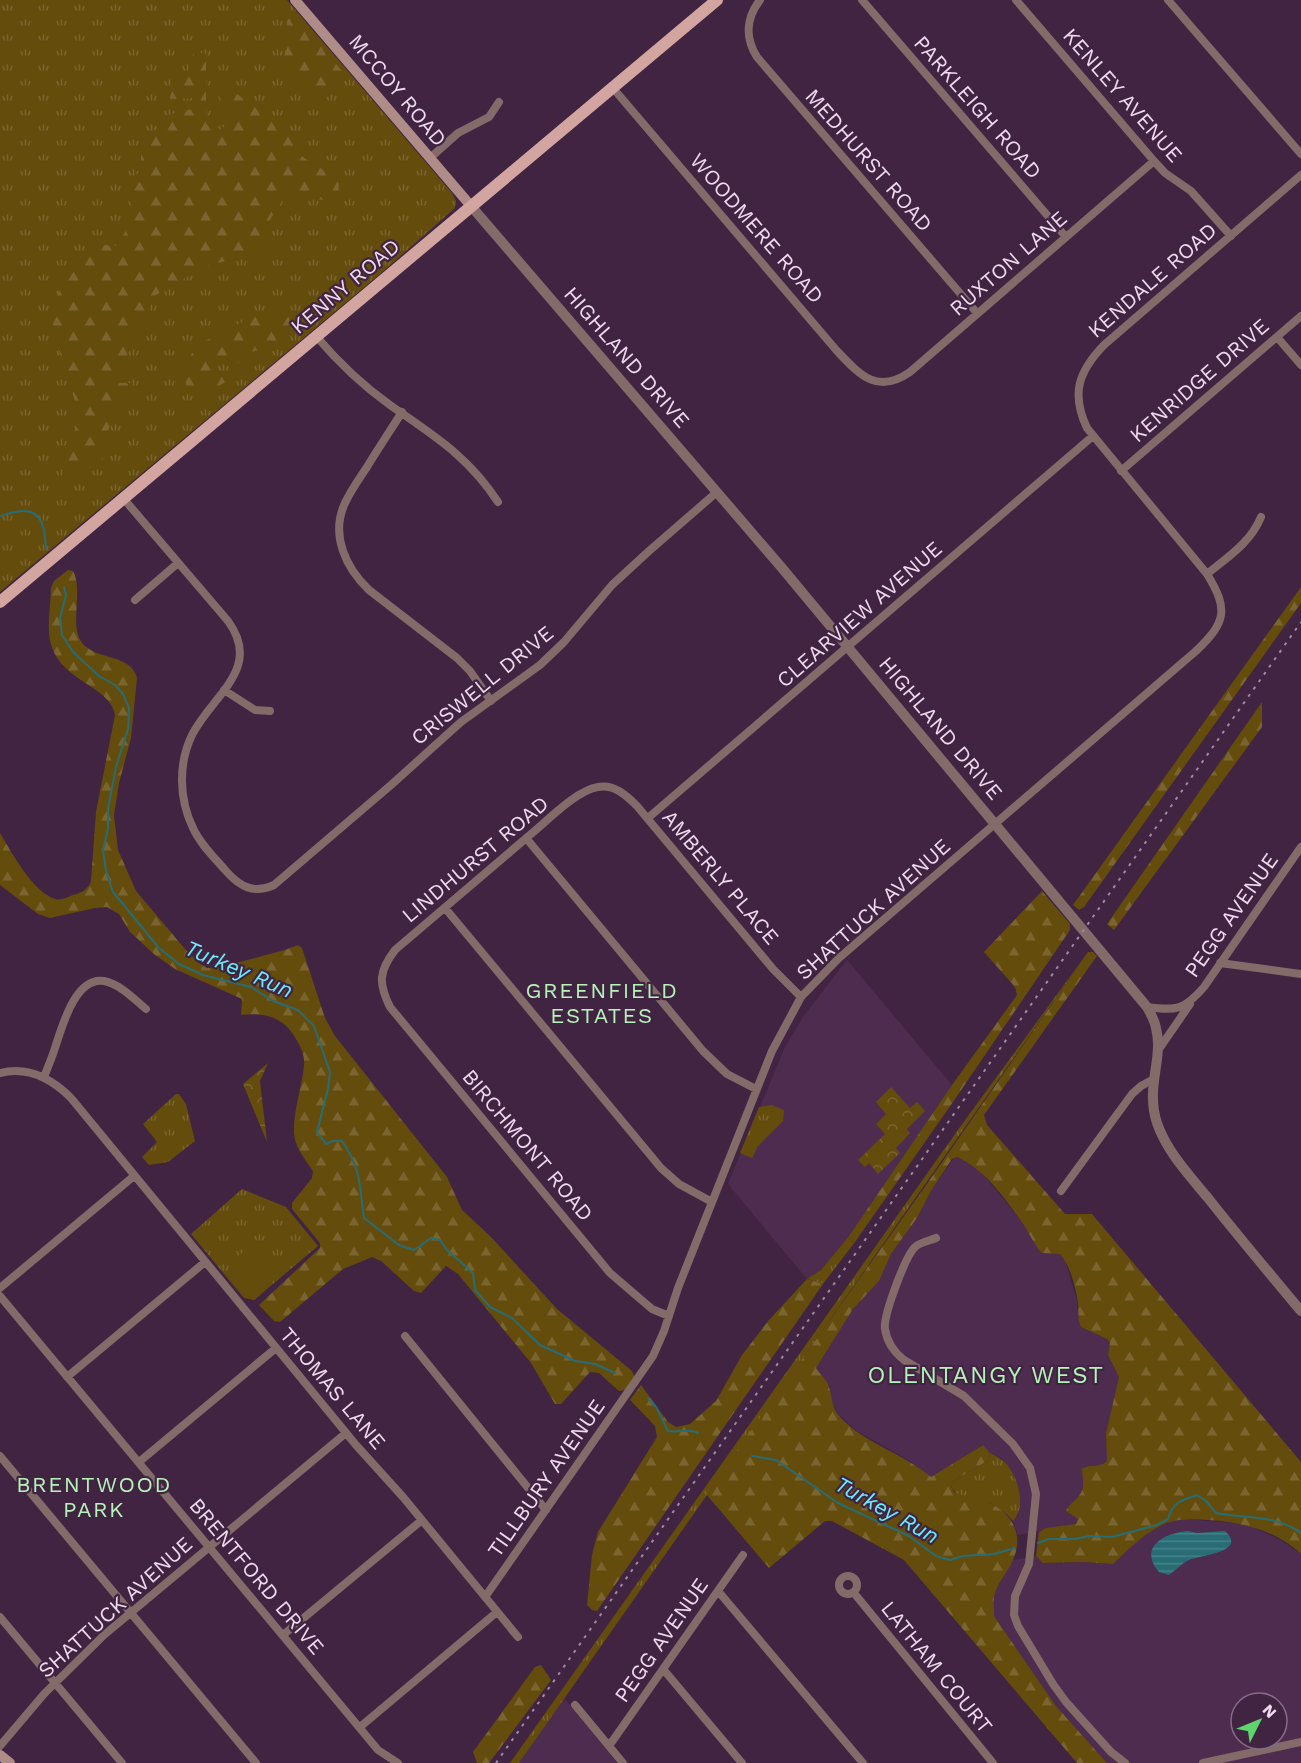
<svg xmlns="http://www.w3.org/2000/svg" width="1301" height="1763" font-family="'Work Sans',sans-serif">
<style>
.built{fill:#4e2c4f;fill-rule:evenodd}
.grass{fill:url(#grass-tufts)}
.forest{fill:url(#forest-firs)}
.park{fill:url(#park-crowns)}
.pitch{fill:#644c0d}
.water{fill:url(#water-rules)}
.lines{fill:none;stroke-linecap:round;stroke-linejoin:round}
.stream{stroke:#286d75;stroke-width:2}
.minor{stroke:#826b69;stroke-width:8}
.tertiary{stroke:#826b69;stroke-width:10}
.secondary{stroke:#b08c88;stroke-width:10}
.primary{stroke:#d3a5a0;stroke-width:12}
.rail{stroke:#a18aa1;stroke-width:2;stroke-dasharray:3 6;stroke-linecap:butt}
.labels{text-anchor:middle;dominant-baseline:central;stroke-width:4.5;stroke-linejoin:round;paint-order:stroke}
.street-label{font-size:21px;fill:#eedbee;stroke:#412442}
.water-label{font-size:22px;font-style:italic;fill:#69ebfa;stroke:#412442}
.neighbourhood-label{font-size:22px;letter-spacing:1.5px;fill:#b6f3b9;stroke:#412442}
.quarter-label{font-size:24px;letter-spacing:1.5px;fill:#b6f3b9;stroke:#412442}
</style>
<defs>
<pattern id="grass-tufts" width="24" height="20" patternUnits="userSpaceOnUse" patternTransform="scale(1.5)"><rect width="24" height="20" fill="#644c0d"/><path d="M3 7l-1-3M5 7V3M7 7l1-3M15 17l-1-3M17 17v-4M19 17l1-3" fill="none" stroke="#7a6531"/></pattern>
<pattern id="forest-firs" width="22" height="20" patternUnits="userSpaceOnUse" patternTransform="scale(1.5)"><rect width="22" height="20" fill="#644c0d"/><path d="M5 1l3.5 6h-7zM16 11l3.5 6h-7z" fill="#7a6531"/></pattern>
<pattern id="park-crowns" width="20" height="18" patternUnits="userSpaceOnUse" patternTransform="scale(1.5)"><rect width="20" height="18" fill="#644c0d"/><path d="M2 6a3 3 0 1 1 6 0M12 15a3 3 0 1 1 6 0" fill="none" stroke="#7a6531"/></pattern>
<pattern id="water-rules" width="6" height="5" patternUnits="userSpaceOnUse" patternTransform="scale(1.5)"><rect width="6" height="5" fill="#286d75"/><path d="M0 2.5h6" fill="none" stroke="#488189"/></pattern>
</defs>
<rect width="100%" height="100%" fill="#412442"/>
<path class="built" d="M847,960l105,125 -103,151 -28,34 -14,9 -79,-95 57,-137 18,-30z
M957,1157l11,5 13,10 41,50 20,31 18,1 5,6 12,41 2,22 2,4 26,12 3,3 -2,14 11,21 -13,56 1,28 -5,4 -17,1 -3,3 2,18 -3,8 -14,13 11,11 -2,5 -58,11 -5,-14 5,-5 1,-21 -4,-17 -5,-10 -9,-10 -11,-5 -8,-8 -50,33 -24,-18 -51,-29 -17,-15 -9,-15 -2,-15 -13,-18 37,-59 26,-28 12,-27 26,-36 15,-29 21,-30z
M1185,1519l61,5 35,16 20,14v209h-194l-51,-57 -62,-90 -1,-13 2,-11 18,-32 23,-4 7,7 41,-1 29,2 22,-22 16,-11 19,-9zM1241,1703h36v36h-36z
M564,1698l53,65h-98z"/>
<path class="grass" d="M0,0h287l165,193 4,8 -1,7 -76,67 -379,317z
M1088,952l-569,811h-9l450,-636z
M176,1094h3l7,10 9,37 -27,21 -19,3 -7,-8 15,-15 -14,-18z
M772,1105l12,5 -1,11 -25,25 -6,12 -12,-5 19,-46z
M242,1189l44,18 32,39 -64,54 -10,-2 -53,-64z
M849,1236l1,5 5,1 -32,42 -16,-5 14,-9z
M990,1453c8,4 14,7 19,14 10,14 17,41 4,54 -6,-7 -14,-14 -23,-18 -13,-4 -33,-3 -39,-17l4,-6 34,-20z"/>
<path class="forest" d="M293,13l49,58 -13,12 -1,14 -20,-8 -24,-24 3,-44z
M194,51l12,3v70l11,7 14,-8 -12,-27 10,-8 71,53 -5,11 44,28 -1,22 -52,-7 -22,34 1,22 -59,15 -50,29 -38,79 1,9h14v8l-17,12 -13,46v10l-36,24 -5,-6 10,-43 8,-11 -3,-16 -25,-77 9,-53 34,-33 21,2 22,-34 -16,-20 19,-23v-20l26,-34 25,-6 2,-11 -24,1 3,-24 15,-3z
M262,312l28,4 -4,24 -40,14 -3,7 -9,3 -9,-8 -12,6 12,20 -15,10 -24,-7 -4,-18 17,-23z
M68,570l5,1c11,20 -5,57 10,73 14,16 48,10 54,34l-6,60 -12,45 -5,32 4,35 18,41 49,58 14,14 8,5 14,-1 64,-17 13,-5 4,3 23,70 10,18 112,141 15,33 28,26 67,73 75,62 3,7 -10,12 -6,1 -20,-18 -9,-1 -29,32h-6l-24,-41 -73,-89 -12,-8 -25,27 -7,-2 -33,-30 -9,-4 -29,12 -63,53 -6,-1 -15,-16 61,-57v-5l-28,-34v-6l20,-25 1,-7c-7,-10 -18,-24 -19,-37 -1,-23 8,-46 10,-69 1,-9 -3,-18 -8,-26 -12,-22 -31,-27 -55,-24l1,-16 -67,-30 -20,-14 -25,-23 -11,-18 -12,-7 -12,1 -45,10 -12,-4 -38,-29v-52c12,20 32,58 55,66 6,2 12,-2 18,-4 8,-2 15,-5 18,-14l5,-69 19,-97c-4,-29 -54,-33 -64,-71 -5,-17 0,-39 0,-56l3,-7z
M1301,587v16l-217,304 -5,3 -6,-5z
M1262,702v25l-148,203 -7,-6z
M1042,891l28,33v6l-117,172 -98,140 -5,-1 -1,-5 103,-151 65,-90 -2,-8 -31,-35z
M1088,952h5l4,4 -113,159 3,10 78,89h27l209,248v92c-25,-24 -60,-32 -93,-34 -14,-1 -27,-2 -41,3 -22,9 -37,25 -54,41l-29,-2 -41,1 -7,-7 3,-24 7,-4 30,-4 2,-5 -12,-8c2,-5 5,-7 9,-11 11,-9 8,-18 7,-31 7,-6 16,0 25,-8l-1,-28 13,-56 -11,-22 2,-13 -3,-3 -26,-12c-4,-7 -2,-15 -3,-24 -2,-15 -8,-38 -18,-49l-18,-1c-9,-9 -13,-22 -21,-32 -17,-24 -37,-52 -64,-64l-5,2 -20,30 -15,29 -26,36 -12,27 -26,28 -37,59c4,6 12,13 13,19 4,13 2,20 12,31 25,26 63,36 90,59l52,-32 7,8 -1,7 -34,20 -4,6 3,6c12,6 28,6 40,13 21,13 29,32 19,55 -5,12 -14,21 -18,33 -2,8 -1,15 -1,23l62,90 51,57h-30l-173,-203 -72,-39h-7l-56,47 -63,-74 218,-306z
M807,1279l16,5 -226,327 -5,-1 -5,-5 5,-50 6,-23 59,-95 -2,-11 -25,-26 11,-15 27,37 8,5 14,-3 26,-23 26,-46 27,-35z
M541,1665l10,15 -62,83h-12l-4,-11 62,-85z"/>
<path class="park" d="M268,1063l-8,18 7,61 -24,-58z
M891,1087l19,21 7,-6 8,9 -18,18 3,4 -14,15 4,5 -22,21 -9,-11 -4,4 -7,-7 27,-26 -9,-10 10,-10 -10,-12z"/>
<path class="pitch" d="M252,1248c7,2 11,4 16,9 16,16 -1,32 -14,43 -27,-10 -32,-41 -2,-52z"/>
<path class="water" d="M1188,1531l9,2 28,-2c23,21 -24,24 -36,29 -8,4 -13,10 -20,15l-10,-3c-21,-25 5,-39 29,-41z"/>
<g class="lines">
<path class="stream" d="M0,516c7,-2 16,-5 24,-5 20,0 21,22 22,37
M64,587l2,8 -6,23 2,17 11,17 26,24 16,9 8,9 6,14 -1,21 -12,38 -8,42v19l-5,22 3,21 7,21 46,56 20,16 24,11 48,12 22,14 25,9 16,16 16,46 -2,17 -11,43 9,12 7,-3h9c20,29 17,44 22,77l35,27 15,5 17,-12 9,2 7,10 26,23 2,17 15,17 22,11 28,27 35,16 20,3 20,9
M648,1398l8,9 12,24c11,2 20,-3 30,2
M752,1456l24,4 62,43 71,33 27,20 14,4 13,-4 31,-2 21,-6
M1038,1543l11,-4h26l14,-3 23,1 45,-12 11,-6c5,-18 13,-18 29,-24l9,6 10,12c29,6 60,1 85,20"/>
<path class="minor" d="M760,0c-14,18 -15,38 -3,57l220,256
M862,0l204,237
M1016,0l138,161 11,12 26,18 40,45
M1168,0l133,154
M612,87l225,264c23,24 40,44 73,21l244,-211
M430,158l28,-25 31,-16 10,-15
M316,336c22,26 46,49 74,69 44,31 78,51 108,97
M1277,337l24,28
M402,412c-12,19 -24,37 -35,55 -8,12 -16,23 -22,36 -15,32 1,65 24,87l88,68 13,13 21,30
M1121,471l180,-155
M123,498l105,123c35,48 -16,74 -36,114 -14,29 -13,64 1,93 7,16 22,30 33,43 14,16 28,23 48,14l117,-100 70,-63 79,-57 24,-23 48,-57 37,-34 68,-59
M1207,574c21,-17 44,-32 54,-57
M135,600l43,-37
M224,690l31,20 15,1
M648,818l445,-382
M526,838l177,213 24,23 29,15
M445,908l216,260 18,16 33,18
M1220,963l81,11
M1147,1007c30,4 37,3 57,-20l97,-140
M1157,1052l33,-48
M0,1073c28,-7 52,6 71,25l285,347 47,52 115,140
M44,1077c3,-8 7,-17 10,-26 7,-20 20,-75 50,-70 16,3 30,18 42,28
M1061,1191l71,-97 9,-8 11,-6
M936,1238c-7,3 -15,4 -21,9 -10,10 -32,69 -30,82 2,14 9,23 19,31l60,36 49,48 17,24 6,26 -7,70 -14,32 -1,19 4,11 35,58 13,18 45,50 14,11
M0,1288l134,-112
M0,1296l378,454 20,13
M669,1316l-17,-7 -42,-36 -220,-266c-12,-24 -11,-36 5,-57 46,-39 91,-78 136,-116 17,-14 46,-44 67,-47 16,-3 28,8 39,19l136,163 28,28
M405,1336l141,174
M67,1377l138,-115
M0,1456l256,307
M139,1462l137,-114
M839 1585a9 9 0 1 1 18 0a9 9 0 1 1-18 0Z
M718,1591l145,172
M854,1593l139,170
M485,1597l168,-241 11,-25 14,-43 94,-237 29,-54 38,-39 357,-307c30,-29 33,-41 11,-77l-120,-146c-16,-34 -9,-56 17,-83l197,-170
M0,1617l122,146
M283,1635l139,-115
M663,1669l79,94
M575,1705l48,58
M360,1727l137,-115
M0,1746l44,-52 60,-59 242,-202
M609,1746l134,-191
M1203,1763l98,-21"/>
<path class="tertiary" d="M471,206l311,362 365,439c4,7 8,14 9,21 8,31 -11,58 1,95 10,29 32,52 51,75 30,38 62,76 93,113"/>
<path class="secondary" d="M295,0l176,206
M0,1755l10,8"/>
<path class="primary" d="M0,602l717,-602"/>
<path class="rail" d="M496,1763l805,-1141"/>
</g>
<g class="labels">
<g class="street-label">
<text transform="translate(398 90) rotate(50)">MCCOY ROAD</text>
<text transform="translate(1123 95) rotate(49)">KENLEY AVENUE</text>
<text transform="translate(978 107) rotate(49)">PARKLEIGH ROAD</text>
<text transform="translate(869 160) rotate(49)">MEDHURST ROAD</text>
<text transform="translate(757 228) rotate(49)">WOODMERE ROAD</text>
<text transform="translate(1008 263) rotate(-41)">RUXTON LANE</text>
<text transform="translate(1152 280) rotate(-41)">KENDALE ROAD</text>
<text transform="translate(345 286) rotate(-40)">KENNY ROAD</text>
<text transform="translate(627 357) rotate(49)">HIGHLAND DRIVE</text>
<text transform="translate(1199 380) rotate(-41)">KENRIDGE DRIVE</text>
<text transform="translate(859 614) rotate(-41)">CLEARVIEW AVENUE</text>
<text transform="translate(482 685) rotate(-39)">CRISWELL DRIVE</text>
<text transform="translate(941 728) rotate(50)">HIGHLAND DRIVE</text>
<text transform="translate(475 859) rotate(-40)">LINDHURST ROAD</text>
<text transform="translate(721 877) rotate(50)">AMBERLY PLACE</text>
<text transform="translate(873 909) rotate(-42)">SHATTUCK AVENUE</text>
<text transform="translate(1231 915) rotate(-55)">PEGG AVENUE</text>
<text transform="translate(528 1145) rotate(50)">BIRCHMONT ROAD</text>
<text transform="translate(333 1388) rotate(50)">THOMAS LANE</text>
<text transform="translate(546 1478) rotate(-55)">TILLBURY AVENUE</text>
<text transform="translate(257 1576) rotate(50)">BRENTFORD DRIVE</text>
<text transform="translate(115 1607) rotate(-42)">SHATTUCK AVENUE</text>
<text transform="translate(661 1640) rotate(-55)">PEGG AVENUE</text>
<text transform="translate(937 1667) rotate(51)">LATHAM COURT</text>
</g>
<g class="water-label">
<text transform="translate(239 969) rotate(23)">Turkey Run</text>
<text transform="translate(887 1510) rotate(29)">Turkey Run</text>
</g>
<g class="neighbourhood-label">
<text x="602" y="990">GREENFIELD<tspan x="602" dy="25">ESTATES</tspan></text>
<text x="94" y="1484">BRENTWOOD<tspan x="94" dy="25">PARK</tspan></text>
</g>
<g class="quarter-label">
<text x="986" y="1375">OLENTANGY WEST</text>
</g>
</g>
<g transform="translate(1259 1721) rotate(47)"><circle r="28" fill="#412442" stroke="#866d87" stroke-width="1.5"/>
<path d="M0-4.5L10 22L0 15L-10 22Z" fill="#5ed56c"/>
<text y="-9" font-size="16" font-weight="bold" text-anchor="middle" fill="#eedbee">N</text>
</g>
</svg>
